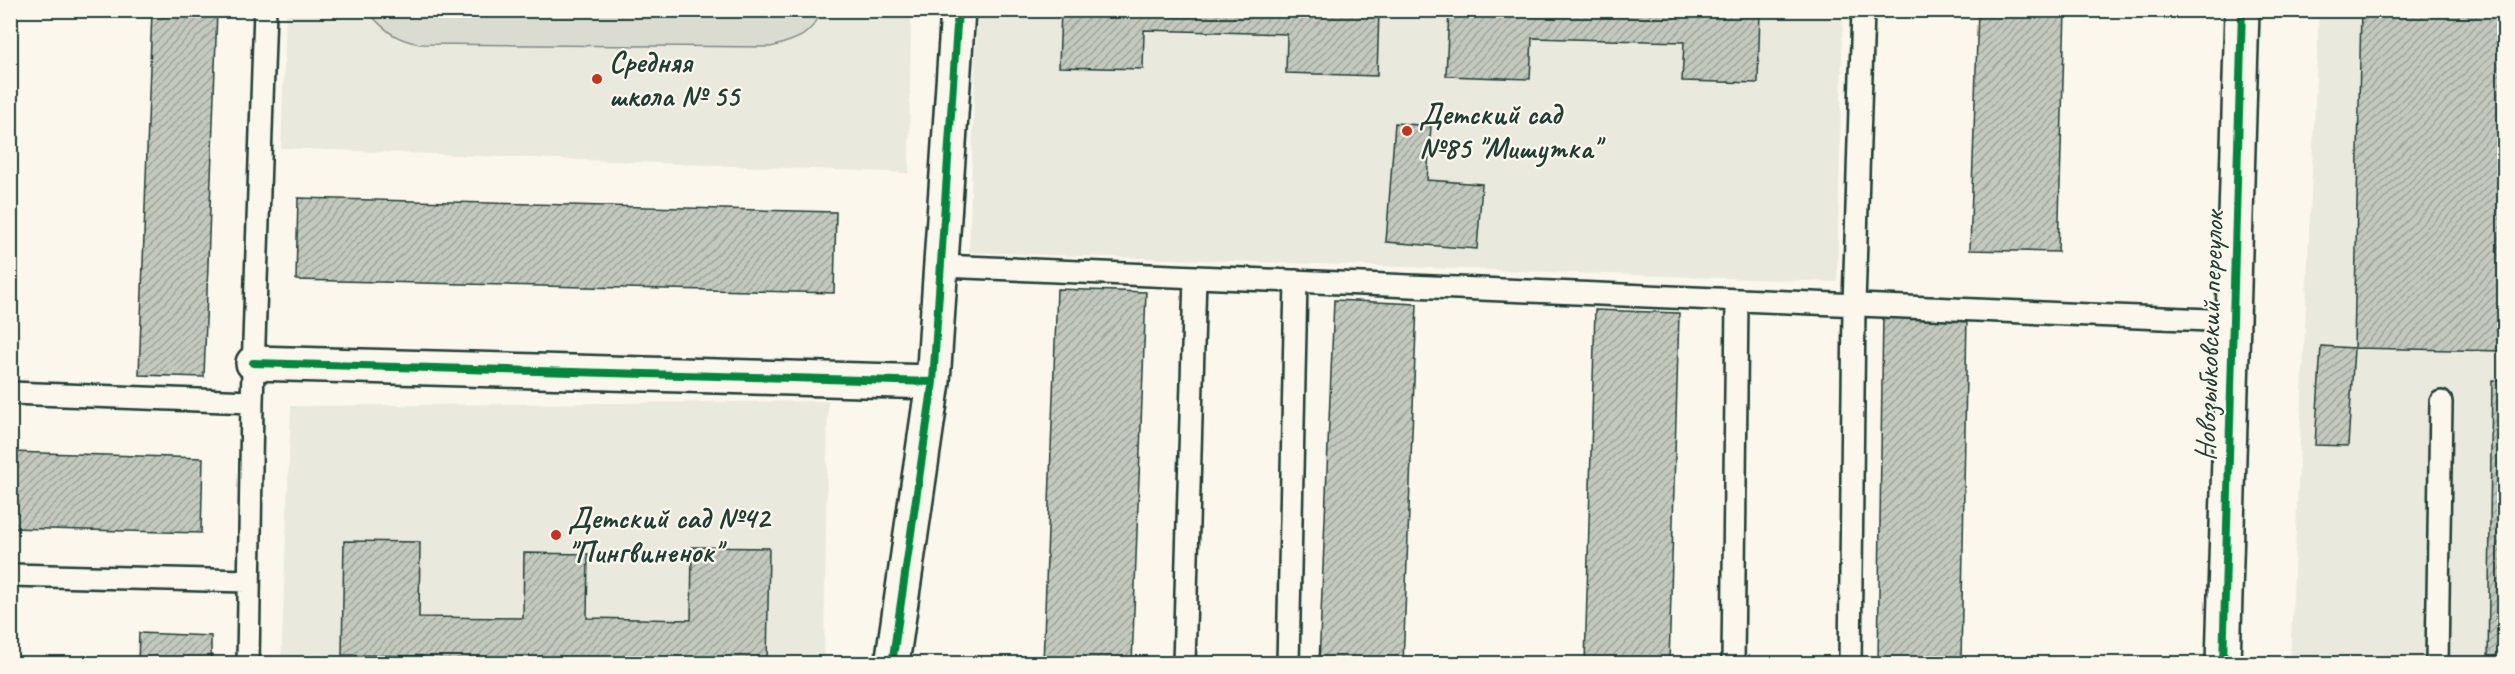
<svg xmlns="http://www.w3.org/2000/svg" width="2515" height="674" font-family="Caveat,sans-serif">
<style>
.built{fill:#eae9de}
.pitch{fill:#dbdcd1;stroke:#7d8c82;stroke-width:1.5}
.building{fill:url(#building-hatch);stroke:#1f3d34;stroke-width:1.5}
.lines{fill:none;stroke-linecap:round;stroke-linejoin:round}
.service-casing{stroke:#1f3d34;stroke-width:26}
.minor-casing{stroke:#1f3d34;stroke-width:38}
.service{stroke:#fbf7ec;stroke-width:21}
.minor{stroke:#fbf7ec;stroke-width:33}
.rail{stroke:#1f3d34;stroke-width:4.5}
.cycleway-casing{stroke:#fbf7ec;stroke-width:11}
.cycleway{stroke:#00873e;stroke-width:8}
.poi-dot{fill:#c8321e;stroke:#fbf7ec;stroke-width:2}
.labels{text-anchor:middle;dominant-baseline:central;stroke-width:4.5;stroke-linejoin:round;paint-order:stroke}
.poi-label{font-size:30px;font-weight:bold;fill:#1f3d34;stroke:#fbf7ec;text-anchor:start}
.street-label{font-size:30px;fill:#1f3d34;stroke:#fbf7ec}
</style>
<defs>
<pattern id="building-hatch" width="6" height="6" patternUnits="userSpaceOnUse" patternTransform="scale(1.5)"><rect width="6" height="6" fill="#c4c9be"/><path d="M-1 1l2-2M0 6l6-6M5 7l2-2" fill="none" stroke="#9fa49b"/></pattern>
</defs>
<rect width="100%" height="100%" fill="#fbf7ec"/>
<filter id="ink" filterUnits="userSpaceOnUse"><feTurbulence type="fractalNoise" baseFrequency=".0167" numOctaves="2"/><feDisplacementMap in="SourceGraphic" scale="12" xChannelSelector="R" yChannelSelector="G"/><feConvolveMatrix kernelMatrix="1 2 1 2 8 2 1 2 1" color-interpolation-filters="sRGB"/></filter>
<g filter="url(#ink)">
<path class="built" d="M286,11h625l-2,162 -628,-25z
M977,11h866l-6,271 -868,-30z
M2319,11h185v652l-214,1z
M828,401l-4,262 -543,1 10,-258z"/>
<path class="pitch" d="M367,11h456c-15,26 -24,28 -52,36l-351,-3c-27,-5 -35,-14 -53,-33z"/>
<path class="building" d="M152,10h65l-13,367 -65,-2z
M1061,10h318l-2,66 -91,-3 1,-39 -143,-4 -1,39 -84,-2z
M1449,10h311l-2,73 -76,-2 2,-39 -152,-4 -2,41 -84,-3z
M1978,10h87l-7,242 -88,-2z
M2361,10h143v341l-150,-3z
M1395,123l36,3 -4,54 55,4 -5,65 -91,-7z
M298,198l538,14 -2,81 -538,-13z
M1057,289l89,3 -14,372h-89z
M1334,300l83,4 -14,360h-84z
M1595,310l84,3 -10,351h-84z
M1883,312l84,1 -6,351h-83z
M2321,346l33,2 -6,98 -33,-1z
M2492,380l12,1v283h-16z
M10,452l193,6 -2,75 -191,-5z
M344,541l76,1 -1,75 104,1 1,-65 64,1 -1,64 104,2 1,-73 77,1 -2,116h-345v-8l-80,-1z
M139,633l72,3v28h-73z"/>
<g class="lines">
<g class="service-casing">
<path id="service" d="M941,266l1292,55
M10,393l242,9
M10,575l237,6
M248,664l4,-262 13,-392
M1184,664l11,-387
M1288,664l8,-383
M1733,664l4,-364
M1850,664l4,-359 9,-295
M2437,664l4,-262"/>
</g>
<g class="minor-casing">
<path id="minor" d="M253,363l680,19
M892,664l41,-282 25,-372
M2223,664l19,-654"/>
</g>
<use href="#service" class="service"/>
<use href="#minor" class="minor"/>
<path class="rail" d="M2399,10v1"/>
<g class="cycleway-casing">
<path id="cycleway" d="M253,363l680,19
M892,664l41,-282 25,-372
M2223,664l19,-654"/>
</g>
<use href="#cycleway" class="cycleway"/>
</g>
</g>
<g class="poi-dot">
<circle cx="597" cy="79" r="6"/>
<circle cx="1407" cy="131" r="6"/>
<circle cx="556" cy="535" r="6"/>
</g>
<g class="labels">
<g class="poi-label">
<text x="609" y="62">Средняя<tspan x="609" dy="34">школа № 55</tspan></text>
<text x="1419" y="114">Детский сад<tspan x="1419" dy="34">№85 "Мишутка"</tspan></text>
<text x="568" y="518">Детский сад №42<tspan x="568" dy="34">"Пингвиненок"</tspan></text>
</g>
<g class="street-label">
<text transform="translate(2209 336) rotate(-88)">Новозыбковский переулок</text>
</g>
</g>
<rect width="2515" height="674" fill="none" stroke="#fbf7ec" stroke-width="36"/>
<rect x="18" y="18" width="2479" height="638" fill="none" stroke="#1f3d34" stroke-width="2" filter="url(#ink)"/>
</svg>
